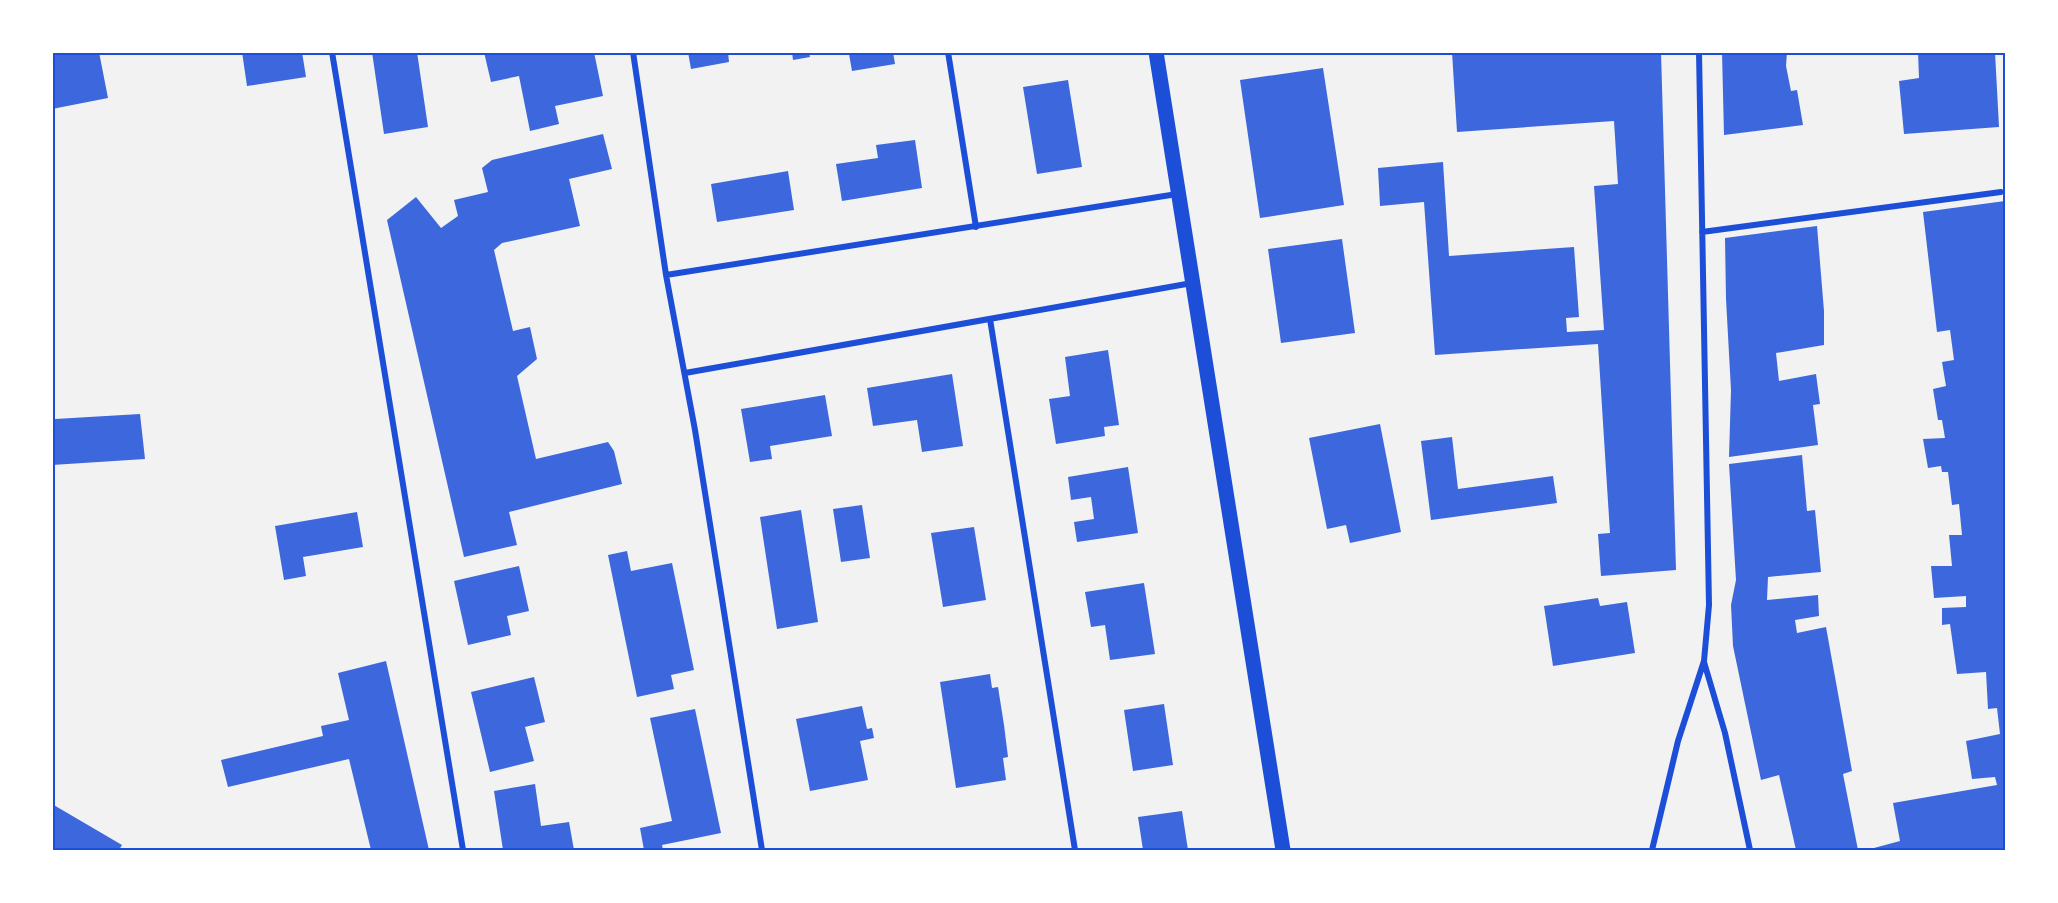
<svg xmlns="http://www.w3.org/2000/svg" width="2058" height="903" font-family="Signika,sans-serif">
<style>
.building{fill:#3d67dc}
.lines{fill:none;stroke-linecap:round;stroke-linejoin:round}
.minor{stroke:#1d4ed8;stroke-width:6}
.primary{stroke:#1d4ed8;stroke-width:15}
.neatline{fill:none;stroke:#1d4ed8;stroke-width:2}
</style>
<rect width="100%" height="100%" fill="#f2f2f2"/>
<path class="building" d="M52,52h47l9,46 -56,11z
M242,52h60l4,25 -59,9z
M372,52h45l11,75 -44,7z
M484,52h110l9,44 -48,10 4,18 -29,7 -11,-55 -28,6z
M688,52h40l1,10 -38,7z
M792,52h17l1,5 -17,3z
M843,52h50l2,12 -43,7 -3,-17 -5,1z
M1452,52h209l15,518 -75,6 -3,-42 12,-1 -12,-189 -163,11 -11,-153 -44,4 -2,-38 65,-6 6,94 125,-9 5,70 -13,1 1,14 37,-2 -10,-144 24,-2 -4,-63 -157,11z
M1722,52h65l-1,14 5,25 6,-1 6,35 -79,10z
M1918,52h77l4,75 -95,7 -5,-53 20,-3z
M1323,68l21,137 -84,13 -20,-138z
M1068,80l14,87 -45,7 -14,-87z
M603,134l9,35 -43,10 11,47 -78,17 -8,7 19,81 17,-4 7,32 -20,17 19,83 72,-17 6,9 8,33 -113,28 8,33 -53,12 -77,-337 29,-23 25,31 17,-12 -4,-16 34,-8 -6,-24 10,-8z
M915,140l7,48 -80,13 -6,-37 42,-6 -2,-13z
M788,171l6,39 -77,12 -6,-38z
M2005,201l1,649h-131l-1,-2 26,-7 -7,-38 104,-18 -2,-8 -23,2 -6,-38 34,-7 -3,-26 -9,1 -2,-37 -29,2 -7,-50 -8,1v-17l24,-1v-11l-32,2 -3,-32h21l-3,-31h13l-3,-31 -7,1 -4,-33h-6l-1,-6 -13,2 -5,-29 22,-1 -3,-18h-4l-5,-31 13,-3 -4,-24 12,-2 -4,-30 -13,2 -14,-120z
M1817,226l7,85v34l-48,8 3,28 37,-7 4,30 -7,1 5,40 -89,12 2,-67 -5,-91 -1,-61z
M1342,239l13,94 -74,10 -13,-94z
M1108,350l11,75 -15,2 1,9 -49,8 -7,-45 21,-3 -5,-39z
M952,374l11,72 -41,6 -5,-32 -44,6 -6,-38z
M825,395l7,41 -62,10 2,13 -22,3 -9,-53z
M52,401h2l1,18 85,-5 5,45 -93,6z
M1380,424l21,108 -51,11 -4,-18 -19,4 -18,-91z
M1452,437l6,52 95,-13 4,27 -126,17 -10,-79z
M1802,455l5,56 8,-1 6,62 -53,5 -1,23 51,-5 1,21 -24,4 2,13 29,-6 26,144 -9,3 15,76h-62l-17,-75 -18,5 -28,-134 -2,-41 5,-25 -7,-116z
M1128,467l10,66 -61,9 -3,-20 20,-3 -3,-22 -20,3 -3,-23z
M862,505l8,53 -29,4 -8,-53z
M801,510l17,112 -41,7 -17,-112z
M357,512l6,35 -60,10 3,19 -22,4 -9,-54z
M974,527l12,73 -43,7 -12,-74z
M627,551l4,20 41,-8 22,107 -23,5 3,14 -37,8 -29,-142z
M519,566l10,45 -22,5 4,19 -43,10 -14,-64z
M1144,583l11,71 -45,6 -5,-35 -14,2 -6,-35z
M1598,598l2,8 27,-4 8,51 -82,13 -9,-60z
M386,661l43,189h-58l-22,-91 -121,28 -7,-27 102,-24 -2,-10 28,-6 -11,-47z
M990,674l2,14 6,-1 6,38 4,32 -5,1 3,22 -50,8 -16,-106z
M534,677l11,45 -20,5 9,34 -44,11 -19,-80z
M1164,704l9,61 -40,6 -9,-61z
M862,706l5,23 5,-1 2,10 -14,3 8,39 -58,11 -14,-72z
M695,709l26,124 -59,12 1,5h-19l-4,-22 32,-7 -22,-103z
M535,784l6,42 28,-4 5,28h-71l-9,-59z
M52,804l70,41 -3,5h-67z
M1182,811l6,39h-45l-5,-33z"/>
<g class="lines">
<path class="minor" d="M332,52l131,798
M633,52l33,223 29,155 67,420
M948,52l28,175
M1702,232l299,-40
M666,275l511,-81
M990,319l85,531
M685,373l507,-90
M1704,662l21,71 25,117
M1652,850l26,-109 26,-80 5,-56 -10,-553"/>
<path class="primary" d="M1156,52l127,798"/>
</g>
<rect width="2058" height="903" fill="none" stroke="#ffffff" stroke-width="108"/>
<rect x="54" y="54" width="1950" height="795" class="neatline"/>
</svg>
